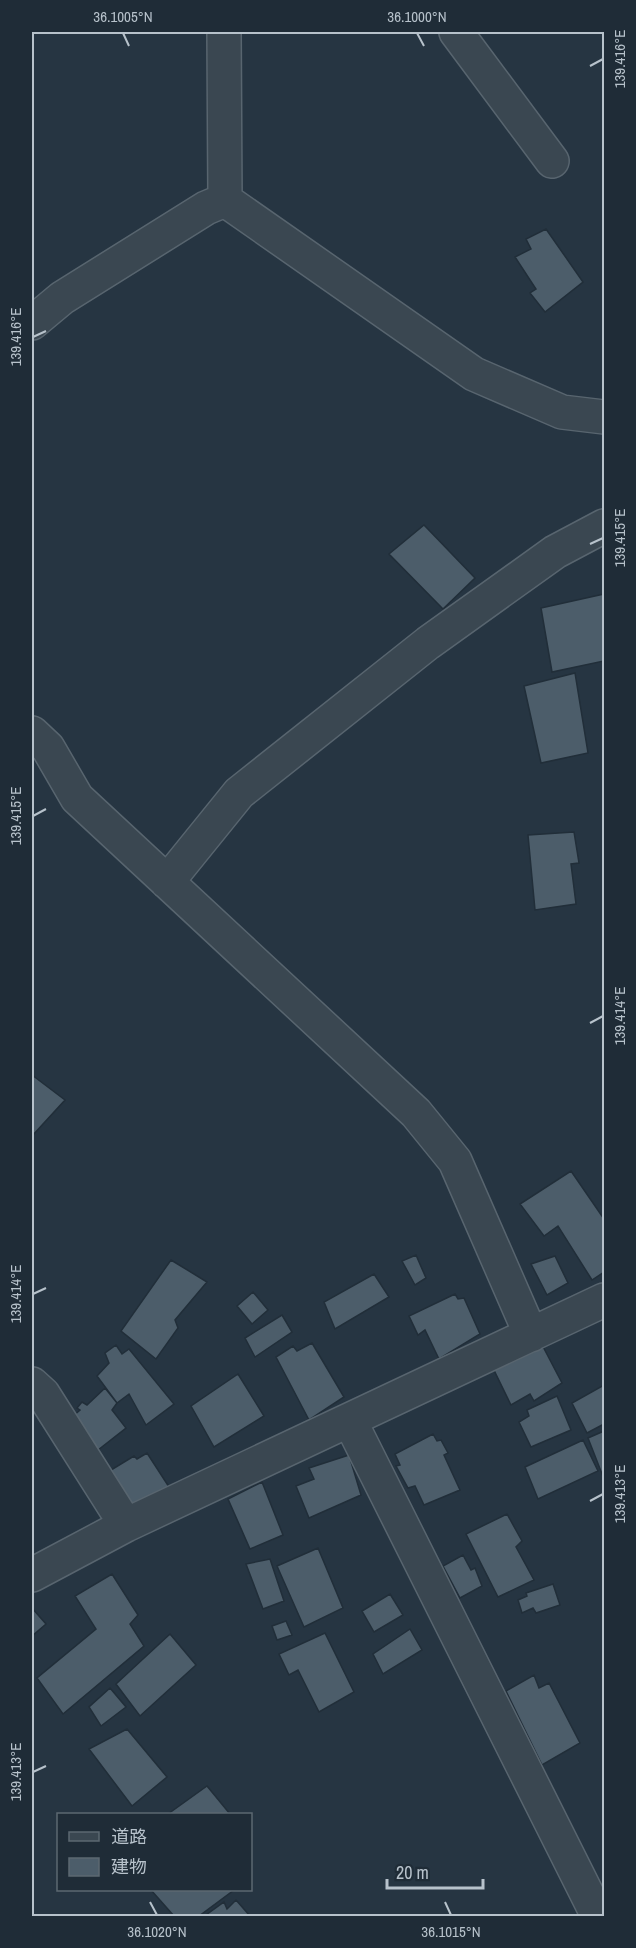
<svg xmlns="http://www.w3.org/2000/svg" width="636" height="1948" font-family="'Archivo Narrow','Noto Sans JP',sans-serif">
<style>
.building{fill:#4c5d6a;stroke:#212e39;stroke-width:1.5}
.lines{fill:none;stroke-linecap:round;stroke-linejoin:round}
.minor-casing{stroke:#58656f;stroke-width:36}
.minor{stroke:#3a4751;stroke-width:33}
.ticks{fill:none;stroke:#b7c2cb;stroke-width:2}
.neatline{fill:none;stroke:#b7c2cb;stroke-width:2}
.ticks-label{font-size:15px;text-anchor:middle;fill:#b7c2cb}
</style>
<rect width="100%" height="100%" fill="#263542"/>
<path class="building" d="M546,229l37,53 -38,30 -15,-19 6,-4 -21,-32 16,-8 -5,-10z
M424,525l51,53 -32,31 -54,-55z
M604,594v67l-52,11 -11,-64z
M575,673l13,80 -47,10 -17,-77z
M574,832l5,31 -8,1 5,40 -41,6 -7,-75z
M32,1075l33,25 -33,36z
M571,1171l33,48v53l-12,8 -34,-54 -14,10 -24,-32z
M416,1255l10,23 -11,7 -13,-24z
M555,1256l13,27 -21,12 -16,-31z
M171,1260l36,22 -32,38 3,8 -22,31 -35,-28z
M374,1274l15,23 -54,32 -11,-27z
M253,1292l15,18 -16,14 -15,-18z
M455,1294l3,5 6,-1 16,36 -41,25 -14,-29 -7,5 -9,-19z
M282,1315l10,17 -37,25 -10,-19z
M539,1339l23,44 -28,18 -4,-7 -19,11 -20,-41z
M312,1343l32,54 -35,23 -33,-63 17,-11 4,5z
M116,1345l6,9 7,-5 45,55 -28,21 -17,-31 -12,9 -20,-27 12,-13 -4,-10z
M238,1374l26,42 -50,31 -23,-41z
M604,1385v39l-17,9 -15,-30z
M105,1388l12,15 -5,7 14,18 -28,22 -26,-33 8,-7 -3,-2 5,-6 5,3z
M557,1396l14,34 -40,17 -12,-25 10,-6 -2,-6z
M604,1431v48l-16,-41z
M433,1434l4,7 4,-1 7,13 -4,2 16,35 -36,15 -9,-19 -7,2 -12,-22 4,-1 -5,-11z
M583,1440l15,31 -60,28 -13,-32z
M147,1453l24,37 -34,23 -26,-43 23,-14 3,3z
M349,1455l12,40 -52,23 -13,-32 18,-7 -5,-11z
M262,1482l21,53 -33,14 -22,-50z
M507,1514l15,27 -6,6 18,33 -36,17 -32,-63z
M318,1548l25,60 -39,19 -27,-61z
M463,1555l8,15 4,-2 7,18 -22,12 -17,-32z
M270,1559l14,42 -21,8 -17,-45z
M112,1574l26,41 -8,9 14,22 -81,68 -26,-36 59,-49 -21,-33z
M553,1584l7,21 -24,8 -3,-5 -11,5 -4,-13 9,-4 -1,-3z
M390,1594l13,21 -29,17 -12,-21z
M32,1608l14,16 -14,12z
M286,1621l6,14 -15,5 -5,-14z
M410,1629l12,21 -39,24 -10,-20z
M325,1633l29,59 -35,20 -21,-42 -9,5 -10,-21z
M170,1634l26,31 -56,51 -24,-32z
M534,1675l5,13 10,-5 31,60 -38,22 -36,-74z
M110,1688l16,19 -25,19 -12,-19z
M127,1729l40,48 -35,29 -43,-57z
M207,1786l23,28h-62z
M151,1890h83l-35,26h-25z
M236,1900l14,16 -44,-1 18,-13 3,7z"/>
<g class="lines">
<g class="minor-casing">
<path id="minor" d="M456,32l96,129
M225,200l249,174 88,38 42,5
M32,323l30,-25 144,-90 19,-8 -1,-168
M32,733l16,15 29,50 339,315 39,48 76,174
M167,882l72,-89 189,-150 127,-91 49,-26
M32,1384l11,10 83,131
M350,1421l248,495
M32,1575l94,-50 478,-225"/>
</g>
<use href="#minor" class="minor"/>
</g>
<path class="ticks" d="M123,33l6,13M417,33l7,13M590,66l13,-7M33,337l13,-6M590,544l13,-6M33,816l13,-7M590,1023l13,-7M33,1294l13,-6M590,1501l13,-7M33,1772l13,-6M150,1902l7,13M445,1902l6,13"/>
<rect width="636" height="1948" fill="none" stroke="#1f2c37" stroke-width="66"/>
<rect x="57" y="1813" width="195" height="78" fill="#1f2c37" stroke="#5c6872" stroke-width="1.5"/>
<rect x="69" y="1832" width="30" height="9" fill="#3a4751" stroke="#5c6872" stroke-width="1.5"/>
<text x="111" y="1843" font-size="18" fill="#b7c2cb">道路</text>
<rect x="69" y="1858" width="30" height="18" fill="#4c5d6a" stroke="#5c6872" stroke-width="1.5"/>
<text x="111" y="1873" font-size="18" fill="#b7c2cb">建物</text>
<path d="M387 1879v9h96v-9" fill="none" stroke="#b7c2cb" stroke-width="3"/>
<text x="396" y="1879" font-size="18" fill="#b7c2cb" stroke="#1f2c37" stroke-width="4.5" paint-order="stroke">20 m</text>
<rect x="33" y="33" width="570" height="1882" class="neatline"/>
<g class="ticks-label">
<text x="123" y="22">36.1005°N</text>
<text x="417" y="22">36.1000°N</text>
<text transform="translate(620 59) rotate(-90)" y="5">139.416°E</text>
<text transform="translate(16 337) rotate(-90)" y="5">139.416°E</text>
<text transform="translate(620 538) rotate(-90)" y="5">139.415°E</text>
<text transform="translate(16 816) rotate(-90)" y="5">139.415°E</text>
<text transform="translate(620 1016) rotate(-90)" y="5">139.414°E</text>
<text transform="translate(16 1294) rotate(-90)" y="5">139.414°E</text>
<text transform="translate(620 1494) rotate(-90)" y="5">139.413°E</text>
<text transform="translate(16 1772) rotate(-90)" y="5">139.413°E</text>
<text x="157" y="1937">36.1020°N</text>
<text x="451" y="1937">36.1015°N</text>
</g>
</svg>
